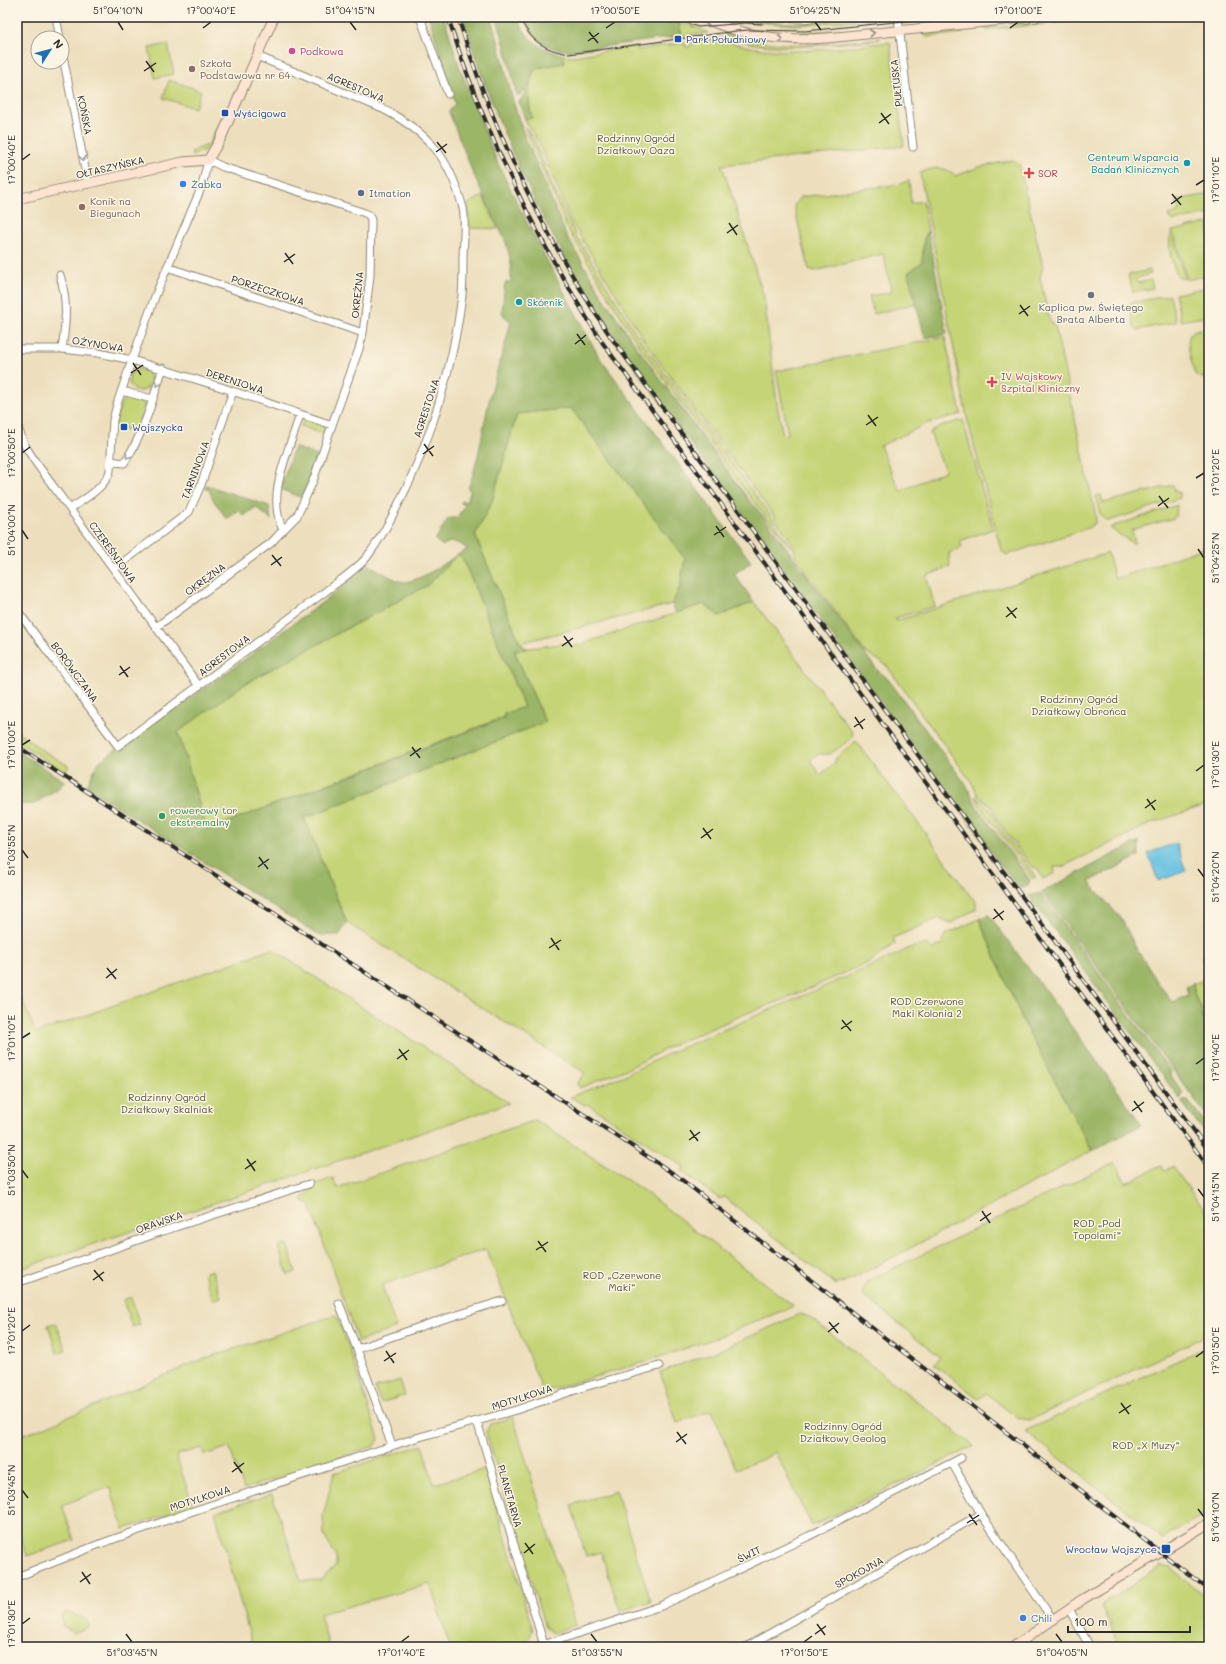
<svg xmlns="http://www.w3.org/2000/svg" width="1226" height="1664" font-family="Mali,sans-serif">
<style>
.green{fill:#c5d476;stroke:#788050}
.forest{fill:#9cb667;stroke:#647049;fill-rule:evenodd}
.water{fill:#64c1e2;stroke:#487686}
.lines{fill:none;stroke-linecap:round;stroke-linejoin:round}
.street-casing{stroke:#8c8574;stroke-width:9}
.secondary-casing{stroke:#8c8574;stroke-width:11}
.street{stroke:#fff;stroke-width:7}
.secondary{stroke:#fde4d1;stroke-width:9}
.tram{stroke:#2b2b2b;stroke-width:1}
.rail-casing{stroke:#2b2b2b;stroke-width:4}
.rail{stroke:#fcf5e5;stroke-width:2.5;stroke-dasharray:8;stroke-linecap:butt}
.oneway{stroke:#94887e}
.oneway2{stroke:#a0a0a0}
.ticks{fill:none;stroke:#2b2b2b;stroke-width:1.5}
.transit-dot{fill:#1a4fb4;stroke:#fcf5e5;stroke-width:1.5}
.hotel-dot{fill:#d1479c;stroke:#fcf5e5;stroke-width:1.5}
.education-dot{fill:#8d6e63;stroke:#fcf5e5;stroke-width:1.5}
.culture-dot{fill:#0f9aa8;stroke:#fcf5e5;stroke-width:1.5}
.health-dot{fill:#e0444e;stroke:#fcf5e5;stroke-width:1.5}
.shop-dot{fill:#3f7fe0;stroke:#fcf5e5;stroke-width:1.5}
.service-dot{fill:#5c6f8a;stroke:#fcf5e5;stroke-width:1.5}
.worship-dot{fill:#6b7280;stroke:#fcf5e5;stroke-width:1.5}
.leisure-dot{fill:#2e9e5b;stroke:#fcf5e5;stroke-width:1.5}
.labels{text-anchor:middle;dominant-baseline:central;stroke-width:3;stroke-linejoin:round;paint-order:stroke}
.transit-label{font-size:10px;fill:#164399;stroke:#fcf5e5;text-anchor:start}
.hotel-label{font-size:10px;fill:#b23c85;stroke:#fcf5e5;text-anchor:start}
.education-label{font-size:10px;fill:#785e54;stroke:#fcf5e5;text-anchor:start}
.street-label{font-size:10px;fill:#2b2b2b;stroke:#fcf5e5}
.park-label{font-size:10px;fill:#52553e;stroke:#fcf5e5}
.culture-label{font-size:10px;fill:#0d838f;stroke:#fcf5e5;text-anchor:end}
.health-label{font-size:10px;fill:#be3a42;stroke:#fcf5e5;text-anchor:start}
.shop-label{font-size:10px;fill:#366cbe;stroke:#fcf5e5;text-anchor:start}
.service-label{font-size:10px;fill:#4e5e75;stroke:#fcf5e5;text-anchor:start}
.worship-label{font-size:10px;fill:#5b616d;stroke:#fcf5e5}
.leisure-label{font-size:10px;fill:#27864d;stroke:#fcf5e5;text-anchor:start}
.neatline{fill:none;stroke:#2b2b2b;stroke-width:1.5}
.ticks-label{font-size:10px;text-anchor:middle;fill:#2b2b2b}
</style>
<rect width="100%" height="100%" fill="#fcf5e5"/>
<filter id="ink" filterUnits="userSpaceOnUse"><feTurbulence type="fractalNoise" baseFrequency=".025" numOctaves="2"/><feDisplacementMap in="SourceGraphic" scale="8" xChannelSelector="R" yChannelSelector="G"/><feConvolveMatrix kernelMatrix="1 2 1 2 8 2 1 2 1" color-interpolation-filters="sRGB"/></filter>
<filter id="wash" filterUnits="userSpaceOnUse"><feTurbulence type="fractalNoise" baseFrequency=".012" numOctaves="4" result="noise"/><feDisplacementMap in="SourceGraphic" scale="16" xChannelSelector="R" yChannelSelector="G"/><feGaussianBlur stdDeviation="0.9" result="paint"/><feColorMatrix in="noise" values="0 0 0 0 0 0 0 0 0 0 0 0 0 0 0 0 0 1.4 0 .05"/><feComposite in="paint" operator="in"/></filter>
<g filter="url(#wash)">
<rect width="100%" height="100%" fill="#eddfbd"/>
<path class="green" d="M714,17c27,0 53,6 80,6 28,-1 59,-11 85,-5l-82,7 -58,-4 -11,2z
M960,17h34l-72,8 -1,-4z
M1087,17h31l-132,13v-2z
M679,23l17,4 12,6 -26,3z
M841,29v3c-28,2 -54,3 -82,-1l38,2z
M962,30l1,3 -36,4 -4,-3z
M729,34c50,17 101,9 152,4 -7,4 -21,3 -30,4 -45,5 -86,10 -128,-7z
M719,38c55,22 114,10 171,4l14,104 -182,19 42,132 13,107 6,31 5,-1 -12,-63 169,-34 16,77 -33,9 -48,23 20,45 45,-20 -15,-38 10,-7 23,-6 30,109 -33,12 2,7 -13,5 1,14 -24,9 9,30 -40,12 1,3 212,-68 7,26 94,-33v258l-57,19 -90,44h-8l1,6 -12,6 -5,-10 -7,-3 -31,-42 -7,-16 -15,-12 -6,-13 -86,-118 -21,-13 -69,-95c-2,-9 -4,-17 -10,-24 -3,-4 -7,-7 -9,-13l-132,-178 -74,-121 -32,-78 -13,-21 -1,-3 7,-2c-4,-10 -5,-42 4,-49l29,-6 -2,-7 10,1 64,-10 1,4 48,-8 -1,5h5l1,-5z
M168,44l6,30 -19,4 -6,-30z
M169,80l32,11 -6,17 -32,-10z
M220,124l2,1c-8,17 -13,25 -30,31l-1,-4 18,-8 9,-19z
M525,127l9,12 18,46 23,49 64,104 136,184c3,10 14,15 16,26l-40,-50 -115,-157 -69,-113z
M1013,160l6,4 24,102 -3,11 9,42 6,7 41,191 -1,6 -7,5 -82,27 -5,-5 -34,-132 -47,-245c15,-6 23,-8 36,3l23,-9z
M909,180l2,23 12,-2 5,30 -4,8 -2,23 -14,11 9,30 -43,11 -5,-18 23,-4 -9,-38 -68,17 -6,-2 -15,-63 6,-9 101,-13z
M1209,194v20l-35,7 -5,-3 -1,-3 11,-3 -2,-12z
M483,196l15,33 -28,-1 -2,-24z
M1209,223v52l-22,5 -10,-37 -5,-12z
M1172,232l13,47 -6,-2c-7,-8 -13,-35 -7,-45z
M1150,270l1,4 -14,4 -2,2 3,3 13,-3 2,8 -20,4 -5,-17z
M1209,287v29l-28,5 -6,-27z
M1170,295l6,27 -39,8 -2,-1 -5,-19v-7z
M1209,328v49l-7,1 -7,-4 -1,-3c-2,-11 -13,-36 2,-41 4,-1 9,-1 13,-2z
M129 380a11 11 0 1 1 22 0a11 11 0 1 1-22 0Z
M125,398h4l16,6 -9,25 -3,1 -5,-3 -1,3 -11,-4 -1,-3 6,-20z
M571,408l114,151 -5,28 -8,17 -152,39 -45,-108 17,-34 25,-87z
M304,420c8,1 19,3 22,11l-1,4 -24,-9z
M1173,485l2,7h4l1,6 -71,23c-11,-2 -11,-16 -13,-25l5,-1 2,8z
M1177,505l-1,11 -2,2 -42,12 3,13 -4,-1 -20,-13v-2z
M458,554l5,5 61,148 -20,7v3l-297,113 -30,-98 63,-45 26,-15 162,-87z
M754,602l99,131 -2,6 -21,15h-12l-8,6 10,15 14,-11 2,-6 20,-17 62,82 53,74 5,4v8l-25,14 -12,-5 -46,20 2,5 -23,18 -89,39 -38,14 -72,31 -44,23 -49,20 -3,-4 8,-11 -238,-150 -43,-105 241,-96 -31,-72 54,-7 4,4 132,-43 15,12z
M17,731l25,19 27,16 -4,7 -48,-32z
M975,796l17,15 6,14 37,51v2h-3l-52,-72z
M979,919l44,102 69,130 -238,127 -18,7 -112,-88 -4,2 -39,-28 3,-4 -97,-63 -2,1 -15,-8 57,-23 47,-23 198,-85 38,-18 18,-4 3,5 13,-5 -2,-4 3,-5z
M1209,946v82l-7,-10 -1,-11 -6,-10 -2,-13 16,-6 -7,-21 3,-1 2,-9z
M272,949l237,154 -492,167v-282l19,45z
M535,1120l106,69 153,117 -81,33 -68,23 -102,30 -57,-143 -104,36 14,43 -38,14 -48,-137 -8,-5 14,-16 17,-6 4,10z
M1115,1162l11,21 35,-17 4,4 8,-3 36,49v118l-179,86 -13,-2 -31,-25 -7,6 -45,-35 6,-7 -78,-63 5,-13z
M287,1244l9,28 -8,3 -10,-28z
M212,1270l9,27 -8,3 -9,-27z
M131,1297l9,28 -8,2 -9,-27z
M800,1314l7,2 13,9 154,121 -162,80 -37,-74 -11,7 -28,10 -24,-59 -35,13 -17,-51 62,-23z
M336,1315l12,30 31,94 -4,7 -131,43 -15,-42 -25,8 -2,-7 -26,7 17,51 -69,23 -14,-42 -48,18 12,35 -47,16 -10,-30v-90l26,-8 157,-68z
M56,1323l10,27 -9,3 -9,-28z
M1209,1346v165l-46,28 -138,-108z
M400,1380l5,15 -24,8 -6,-15z
M513,1417l63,208 -23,8 -8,-6 -59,-195 4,-8z
M422,1445l12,39 51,-15 48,161 -6,11 -19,6h-58l-20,-63 -110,30 9,33h-76l-38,-135 57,-18 29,87 19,-1 16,-14v-10l-12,-20 -1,-20 11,-43z
M616,1491l35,111 -31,9 -19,-59 -15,4 -15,-51z
M1161,1566l10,2 38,32v47h-88l-20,-41z
M65,1612c5,0 18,6 23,9l1,6 -16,6 -10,-7 -2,-8z"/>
<path class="forest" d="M429,17h15l15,49 39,98 32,65 69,128 152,205 -17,12 20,28 -35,14 -15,-12 -28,9 -4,-9 8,-17 5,-28 -114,-151 -54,6 -25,87 -17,34 45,108 8,6 -14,1 31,72 -241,96 43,105 -8,12h-21l-231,-148 4,-11 8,-14 60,-43 49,-33 119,-87 39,-32 3,-2c11,5 19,12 30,16 16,6 53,-24 69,-32 -8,-5 -17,-11 -25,-3l-8,-6 13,-21 10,-2 2,-5h2l3,-7 -4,-2 1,-2 4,1 5,-11 -3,-2c12,-31 15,-64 23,-96 6,-25 15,-48 20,-72l-7,-5 -2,-4 3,-29 6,-1v-19l-5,-21 -33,-69 -24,-61 6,-8zM458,554l5,5 61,148 -20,7v4l-297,112 -29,-98 62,-45 26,-15 162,-87z
M462,17h28l7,20 16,64 9,28 44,106 39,65 29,43 114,156 15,17 114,154 9,7 5,6 76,103 10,21 53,73 -2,5 -5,3 -6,-1 -384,-522c-29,-42 -56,-85 -80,-129 -38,-70 -67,-144 -91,-219z
M496,17h21c10,24 22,31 46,38l2,8 -28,5c-10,7 -9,39 -5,50l-7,1 -6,-17 7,-11 -3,-1 -3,5h-3l-15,-60z
M525,17h141l13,6 3,13 -112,15c-25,-3 -37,-10 -45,-34z
M928,231l19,103 -22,4 -17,-65 14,-11 2,-23z
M294,447l24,9 -16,42 -22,-9z
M206,485l63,21 2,14 -15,-13 -12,9 -5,-6 -12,9 -13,-18 -5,-11 -4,-1z
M17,751l47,30 -4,6 -26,17 -17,1z
M1139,841v15l-50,26 33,38 14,28 24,38 13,16 15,-7 -2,-8 7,-3 2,13 6,10 1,11 7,10v91l-167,-227z
M1040,893l131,179 -1,2 13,19 -2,5 -1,1 -151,-203z
M989,915l107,145 46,65 -50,26 -69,-130 -44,-102z
M1183,1101h5l21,26v13l-27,-38z"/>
<path class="water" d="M1176,843l10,28 -28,10 -10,-28z"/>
</g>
<g filter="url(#ink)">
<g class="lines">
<g class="street-casing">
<path id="street" d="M56,17l4,21
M420,17l28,77
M898,17l15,130
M62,51l26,133
M167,267l196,66
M60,275c8,27 6,46 2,74
M17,349h45l36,4 34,7 89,27 111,38
M122,391l30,8
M17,425l7,19 10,16 165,226
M111,461l13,2c20,-29 28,-62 39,-95
M70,509c14,-10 35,-21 40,-38l3,-51 5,-19 14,-41 24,-66 46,-108 6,-26 15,7 142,46 4,2 2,5 -1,56 -7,57 -4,16 -27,76 -19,56 -16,35 -14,14c-18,-37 7,-79 17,-116
M114,569l75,-57 12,-27 32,-94
M17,610l101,136 212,-158c12,-9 27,-19 37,-31 12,-16 22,-34 31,-52 33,-64 55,-138 64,-209 1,-12 1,-25 1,-36 0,-14 3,-40 0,-52 -14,-51 -33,-74 -80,-99l-126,-53
M156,627l115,-84 12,-13
M17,1283l146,-52 146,-47
M339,1303l18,46
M477,1421l67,224
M392,1446l-35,-97 71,-25 74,-23
M952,1463l29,51 72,106
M17,1577l80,-32 96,-34 223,-73 100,-28 68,-23 75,-21
M1069,1609l21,38
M537,1647l124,-41 148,-70 152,-78
M746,1647l235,-133"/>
</g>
<g class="secondary-casing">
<path id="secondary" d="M703,17c39,20 80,24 124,21l209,-21
M770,17l30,1 15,-1
M17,199l166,-37 25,-2 13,-22 53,-121
M1013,1647l70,-48 126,-76"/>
</g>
<use href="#street" class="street"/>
<use href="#secondary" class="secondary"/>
<path class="tram" d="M519,17c12,24 23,32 50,37l167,-23 13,-1 56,1 140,-14
M671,17l27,10 48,-4 16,1"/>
<g class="rail-casing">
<path id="rail" d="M448,17c36,117 88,222 154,325l607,826
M458,17c34,114 87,220 152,319l599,815
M17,746l589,383 71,47 532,414"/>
</g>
<use href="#rail" class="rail"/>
</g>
<defs><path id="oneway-chevron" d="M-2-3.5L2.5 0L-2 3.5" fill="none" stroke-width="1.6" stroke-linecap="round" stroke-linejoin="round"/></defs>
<g class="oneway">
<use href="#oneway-chevron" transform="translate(872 33) rotate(-6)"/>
<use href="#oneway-chevron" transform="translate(780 39) rotate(4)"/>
</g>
<g class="oneway2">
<use href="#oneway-chevron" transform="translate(83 158) rotate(79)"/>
<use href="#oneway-chevron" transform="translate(158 384) rotate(110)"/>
<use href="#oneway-chevron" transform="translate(128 456) rotate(124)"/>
</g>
</g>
<path class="ticks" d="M118,22l5,8M350,22l6,8M815,22l6,8M203,28l8,-6M606,28l9,-6M1010,28l8,-6M589,32l9,11M588,41l11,-8M146,61l8,11M144,71l12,-8M881,113l8,11M879,123l12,-9M437,142l9,11M436,152l11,-8M22,160l8,-6M1196,185l8,-5M1172,194l9,11M1171,204l11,-8M729,223l8,12M727,233l11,-8M285,253l8,11M284,262l11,-8M1020,305l8,11M1019,314l11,-8M577,334l8,11M575,344l11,-9M133,363l8,12M131,373l12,-8M868,415l8,11M866,425l12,-8M424,444l9,12M22,453l8,-6M423,454l11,-8M1196,478l8,-5M1159,496l9,12M1158,506l11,-8M716,526l8,11M22,530l6,9M714,535l12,-8M1198,549l6,9M272,555l9,11M271,565l11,-8M1007,607l9,11M1006,617l11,-9M564,636l8,11M562,646l11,-8M120,666l8,11M119,675l11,-8M855,717l8,12M854,727l11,-8M22,745l8,-5M412,747l8,11M410,756l11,-8M1196,771l8,-6M1147,799l8,11M1145,808l11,-8M703,828l8,11M701,838l12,-9M22,850l6,8M259,857l9,12M258,867l11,-8M1198,869l6,8M994,909l9,11M993,919l11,-8M551,938l8,12M549,948l12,-8M107,968l9,11M106,978l11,-9M842,1020l9,11M841,1029l11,-8M22,1038l8,-5M399,1049l8,11M397,1059l12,-9M1196,1064l8,-6M1134,1101l8,11M1132,1111l12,-9M690,1130l8,11M689,1140l11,-8M247,1159l8,12M245,1169l11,-8M22,1170l6,8M1198,1189l6,8M982,1211l8,12M980,1221l11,-8M538,1241l8,11M536,1250l12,-8M94,1270l9,11M93,1280l11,-8M829,1322l9,11M22,1331l8,-6M828,1332l11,-9M386,1351l8,12M1196,1357l8,-6M384,1361l12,-8M1121,1403l8,11M1119,1413l12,-8M677,1432l9,12M676,1442l11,-8M234,1462l8,11M232,1472l12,-9M22,1490l6,8M1198,1509l6,8M969,1514l8,11M967,1523l12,-8M525,1543l8,11M524,1553l11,-9M82,1572l8,12M80,1582l11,-8M22,1624l8,-6M817,1624l8,11M126,1634l6,8M591,1634l6,8M815,1634l11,-8M1056,1634l6,8M401,1642l8,-6M804,1642l8,-6"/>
<g class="transit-dot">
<rect x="674" y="35" width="8" height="8" rx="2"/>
<rect x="221" y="109" width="8" height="8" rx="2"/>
<rect x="120" y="423" width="8" height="8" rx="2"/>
<rect x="1161" y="1544" width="10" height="10" rx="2"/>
</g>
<circle class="hotel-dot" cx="292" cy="51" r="4"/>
<g class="education-dot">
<circle cx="192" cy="69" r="4"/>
<circle cx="82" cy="207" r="4"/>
</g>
<g class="culture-dot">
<circle cx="1187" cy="163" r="4"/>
<circle cx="519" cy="302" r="4"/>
</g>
<g class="health-dot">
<path d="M1027 167h4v4h4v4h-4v4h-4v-4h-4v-4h4z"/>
<path d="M990 376h4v4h4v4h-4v4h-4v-4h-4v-4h4z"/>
</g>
<g class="shop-dot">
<circle cx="183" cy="184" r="4"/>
<circle cx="1023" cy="1618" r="4"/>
</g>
<circle class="service-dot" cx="361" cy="193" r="4"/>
<circle class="worship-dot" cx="1091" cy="295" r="4"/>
<circle class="leisure-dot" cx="162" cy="816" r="4"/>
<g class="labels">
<g class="transit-label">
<text x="686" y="39">Park Południowy</text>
<text x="233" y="113">Wyścigowa</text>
<text x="132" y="427">Wojszycka</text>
<text x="1157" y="1549" text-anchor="end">Wrocław Wojszyce</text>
</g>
<g class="hotel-label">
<text x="300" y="51">Podkowa</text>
</g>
<g class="education-label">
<text x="200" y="63">Szkoła<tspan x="200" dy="12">Podstawowa nr 64</tspan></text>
<text x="90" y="201">Konik na<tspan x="90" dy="12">Biegunach</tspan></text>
</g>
<g class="street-label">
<text transform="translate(896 83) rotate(-96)">PUŁTUSKA</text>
<text transform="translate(356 87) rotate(23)">AGRESTOWA</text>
<text transform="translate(85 115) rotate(79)">KOŃSKA</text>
<text transform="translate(110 167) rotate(-13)">OŁTASZYŃSKA</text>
<text transform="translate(268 290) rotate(18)">PORZECZKOWA</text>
<text transform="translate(357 295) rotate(-84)">OKRĘŻNA</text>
<text transform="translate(98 344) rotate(9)">OŻYNOWA</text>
<text transform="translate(235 381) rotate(18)">DERENIOWA</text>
<text transform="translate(426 408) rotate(-72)">AGRESTOWA</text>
<text transform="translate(195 470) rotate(-70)">TARNINOWA</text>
<text transform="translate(113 552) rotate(54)">CZEREŚNIOWA</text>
<text transform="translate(205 579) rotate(-36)">OKRĘŻNA</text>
<text transform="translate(224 655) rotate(-37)">AGRESTOWA</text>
<text transform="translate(75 672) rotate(54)">BORÓWCZANA</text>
<text transform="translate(159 1222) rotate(-19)">ORAWSKA</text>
<text transform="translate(522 1397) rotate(-18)">MOTYLKOWA</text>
<text transform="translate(510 1496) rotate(74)">PLANETARNA</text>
<text transform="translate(200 1498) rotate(-18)">MOTYLKOWA</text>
<text transform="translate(749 1554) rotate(-26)">ŚWIT</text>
<text transform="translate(859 1572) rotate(-29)">SPOKOJNA</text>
</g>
<g class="park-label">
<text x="636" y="138">Rodzinny Ogród<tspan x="636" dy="12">Działkowy Oaza</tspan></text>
<text x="1079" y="699">Rodzinny Ogród<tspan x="1079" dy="12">Działkowy Obrońca</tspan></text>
<text x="927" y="1001">ROD Czerwone<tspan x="927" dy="12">Maki Kolonia 2</tspan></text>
<text x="167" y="1097">Rodzinny Ogród<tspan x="167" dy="12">Działkowy Skalniak</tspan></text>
<text x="1097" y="1223">ROD „Pod<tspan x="1097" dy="12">Topolami”</tspan></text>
<text x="622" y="1275">ROD „Czerwone<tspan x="622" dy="12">Maki”</tspan></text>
<text x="843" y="1426">Rodzinny Ogród<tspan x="843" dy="12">Działkowy Geolog</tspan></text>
<text x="1146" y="1445">ROD „X Muzy”</text>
</g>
<g class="culture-label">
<text x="1179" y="157">Centrum Wsparcia<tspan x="1179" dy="12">Badań Klinicznych</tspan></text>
<text x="527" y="302" text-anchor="start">Skórnik</text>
</g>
<g class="health-label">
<text x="1038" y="173">SOR</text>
<text x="1001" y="376">IV Wojskowy<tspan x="1001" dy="12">Szpital Kliniczny</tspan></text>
</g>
<g class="shop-label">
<text x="191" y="184">Żabka</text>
<text x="1031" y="1618">Chili</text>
</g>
<g class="service-label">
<text x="369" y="193">Itmation</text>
</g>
<g class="worship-label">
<text x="1091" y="307">Kaplica pw. Świętego<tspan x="1091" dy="12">Brata Alberta</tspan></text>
</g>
<g class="leisure-label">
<text x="170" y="810">rowerowy tor<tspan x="170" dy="12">ekstremalny</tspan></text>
</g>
</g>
<rect width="1226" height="1664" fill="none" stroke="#fcf5e5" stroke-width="44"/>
<g transform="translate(50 50) rotate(54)"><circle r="19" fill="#fcf5e5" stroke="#a8a49b"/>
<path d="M0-3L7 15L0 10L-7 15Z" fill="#1f6fb2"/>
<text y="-6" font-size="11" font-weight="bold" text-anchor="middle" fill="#2b2b2b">N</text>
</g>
<path d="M1068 1626v6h122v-6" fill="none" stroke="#2b2b2b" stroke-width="2"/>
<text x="1074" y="1626" font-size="12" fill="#2b2b2b" stroke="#fcf5e5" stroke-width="3" paint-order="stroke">100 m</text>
<rect x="22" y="22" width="1182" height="1620" class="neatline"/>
<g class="ticks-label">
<text x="118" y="14">51°04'10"N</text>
<text x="211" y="14">17°00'40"E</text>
<text x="350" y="14">51°04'15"N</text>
<text x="615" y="14">17°00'50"E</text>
<text x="815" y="14">51°04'25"N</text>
<text x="1018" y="14">17°01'00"E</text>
<text transform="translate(11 160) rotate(-90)" y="4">17°00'40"E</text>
<text transform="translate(1215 180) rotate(-90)" y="4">17°01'10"E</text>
<text transform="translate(11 453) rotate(-90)" y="4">17°00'50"E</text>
<text transform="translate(1215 473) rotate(-90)" y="4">17°01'20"E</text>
<text transform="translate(11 530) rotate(-90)" y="4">51°04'00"N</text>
<text transform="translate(1215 558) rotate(-90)" y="4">51°04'25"N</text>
<text transform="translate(11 745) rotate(-90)" y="4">17°01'00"E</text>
<text transform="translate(1215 765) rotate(-90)" y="4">17°01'30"E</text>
<text transform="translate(11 850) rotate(-90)" y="4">51°03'55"N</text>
<text transform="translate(1215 877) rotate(-90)" y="4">51°04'20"N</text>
<text transform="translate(11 1038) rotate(-90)" y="4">17°01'10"E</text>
<text transform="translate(1215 1058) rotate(-90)" y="4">17°01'40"E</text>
<text transform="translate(11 1170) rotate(-90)" y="4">51°03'50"N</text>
<text transform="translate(1215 1197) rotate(-90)" y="4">51°04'15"N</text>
<text transform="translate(11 1331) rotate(-90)" y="4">17°01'20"E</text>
<text transform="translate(1215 1351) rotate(-90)" y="4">17°01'50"E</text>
<text transform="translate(11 1490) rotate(-90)" y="4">51°03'45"N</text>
<text transform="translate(1215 1517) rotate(-90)" y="4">51°04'10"N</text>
<text transform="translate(11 1624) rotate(-90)" y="4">17°01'30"E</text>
<text x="132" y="1656">51°03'45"N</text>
<text x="401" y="1656">17°01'40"E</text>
<text x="597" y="1656">51°03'55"N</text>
<text x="804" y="1656">17°01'50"E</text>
<text x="1062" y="1656">51°04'05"N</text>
</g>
</svg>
